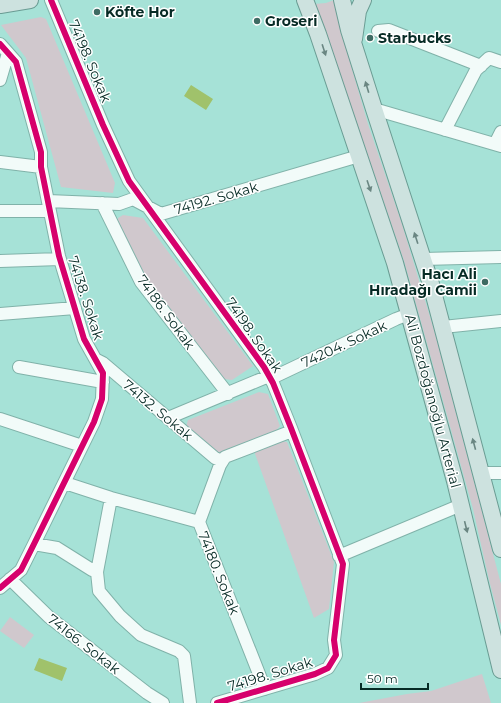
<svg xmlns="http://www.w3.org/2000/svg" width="501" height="703" font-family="Montserrat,sans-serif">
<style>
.green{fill:#d0c8cd}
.water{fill:#a0c26b}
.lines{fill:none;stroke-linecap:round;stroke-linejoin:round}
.minor-casing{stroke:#80b2a9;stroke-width:14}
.major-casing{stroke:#6a9c93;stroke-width:18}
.minor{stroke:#f2fbf9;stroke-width:12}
.major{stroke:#cde2df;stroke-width:16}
.cycleway-casing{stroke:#fff;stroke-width:8}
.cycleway{stroke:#d6006c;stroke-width:6}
.oneway{fill:#6a8682}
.poi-dot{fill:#3e6b63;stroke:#fff;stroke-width:1.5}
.labels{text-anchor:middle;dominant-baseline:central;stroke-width:3;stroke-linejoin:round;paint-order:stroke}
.poi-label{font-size:14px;font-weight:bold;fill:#062b25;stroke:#fff;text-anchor:start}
.street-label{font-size:14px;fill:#062b25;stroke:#fff}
</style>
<rect width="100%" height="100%" fill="#a6e2d7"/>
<path class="green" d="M334,0h2l2,14 12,48 18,62 34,100 32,106 67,254v41l-12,-45 -16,-71 -69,-248 -66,-193 -24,-64 12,-1z
M41,17l5,2 69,164 -2,10 -52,-6 -35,-129 -25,-33z
M123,215l20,3 110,148 -21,14 -8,-1 -77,-100 -31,-57 2,-4z
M259,392l9,2 12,32 -5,6 -55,21 -4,-2 -30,-25 2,-6z
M282,441l5,1 47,120 -5,47 -15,9 -60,-167z
M10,617l24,18 -10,13 -24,-17z
M482,674l9,29h-132l48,-9 24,-3z"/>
<path class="water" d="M191,85l22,14 -7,11 -22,-14z
M39,658l28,10 -5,13 -28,-11z"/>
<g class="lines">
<g class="minor-casing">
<path id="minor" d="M51,0l52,125 26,56 135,186 9,16 18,45 52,136 -9,76 2,15 -8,13 -13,6 -98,29
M378,31l11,-1 92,36
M0,44l16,18 25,90v15l18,89 25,83 19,34 -1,26 -8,23 -60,122 -13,26 -21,18
M0,80l8,-27
M374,109l127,37
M445,130l31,-60 13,-12 12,4
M495,144l6,-12
M0,162l41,5
M48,201l71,3 14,-5 28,15 198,-58
M102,203l39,79 87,112
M0,211h50
M423,259l78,-2
M0,261l60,-2
M0,314l75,-6
M443,327l58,-6
M97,360l6,3 112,95 7,3
M19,367l84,15
M168,418l96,-40 12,-2 120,-57 13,-5
M0,419l82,27
M481,473h20
M65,483l46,15 88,24
M111,498l-14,74 2,19 21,25 21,19 38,16 5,5 6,47
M34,544l23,4 35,22 5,2
M339,556l122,-51
M10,579l39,38 98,76 16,10
M265,689l-66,-167 21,-57 5,-8 67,-26"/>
</g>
<g class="major-casing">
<path id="major" d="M305,0l13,34 77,229 60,218 46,189
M342,0l7,30 25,79 57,175 70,265
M0,5l30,-5
M354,39l4,-28 5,-11"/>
</g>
<use href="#minor" class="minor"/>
<use href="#major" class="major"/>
<g class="cycleway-casing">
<path id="cycleway" d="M51,0l52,125 26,56 135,186 9,16 18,45 52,136 -9,76 2,15 -8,13 -13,6 -98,29
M0,44l16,18 25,90v15l18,89 25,83 19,34 -1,26 -8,23 -60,122 -13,26 -21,18"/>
</g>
<use href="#cycleway" class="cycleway"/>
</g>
<defs><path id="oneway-solid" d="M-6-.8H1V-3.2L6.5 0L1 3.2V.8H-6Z"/></defs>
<g class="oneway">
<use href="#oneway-solid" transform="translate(324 50) rotate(72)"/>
<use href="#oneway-solid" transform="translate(367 87) rotate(-107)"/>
<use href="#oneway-solid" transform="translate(369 186) rotate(71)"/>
<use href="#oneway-solid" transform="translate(416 238) rotate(-108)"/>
<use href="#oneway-solid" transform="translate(474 444) rotate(-105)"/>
<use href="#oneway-solid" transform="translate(466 527) rotate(76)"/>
</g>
<g class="poi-dot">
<circle cx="97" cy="12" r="4"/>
<circle cx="257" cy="21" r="4"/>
<circle cx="370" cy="38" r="4"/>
<circle cx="485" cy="282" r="4"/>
</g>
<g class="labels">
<g class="poi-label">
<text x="105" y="12">Köfte Hor</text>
<text x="265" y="21">Groseri</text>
<text x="378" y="38">Starbucks</text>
<text x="477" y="274" text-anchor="end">Hacı Ali<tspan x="477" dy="16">Hıradağı Camii</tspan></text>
</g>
<g class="street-label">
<text transform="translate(90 61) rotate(67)">74198. Sokak</text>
<text transform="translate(216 198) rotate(-16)">74192. Sokak</text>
<text transform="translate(86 298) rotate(72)">74138. Sokak</text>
<text transform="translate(166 312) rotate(54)">74186. Sokak</text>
<text transform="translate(254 335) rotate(55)">74198. Sokak</text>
<text transform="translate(344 344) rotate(-25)">74204. Sokak</text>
<text transform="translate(433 401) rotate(75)">Ali Bozdoğanoğlu Arterial</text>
<text transform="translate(158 410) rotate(40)">74132. Sokak</text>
<text transform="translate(219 573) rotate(68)">74180. Sokak</text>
<text transform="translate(84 644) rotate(38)">74166. Sokak</text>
<text transform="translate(270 674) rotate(-17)">74198. Sokak</text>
</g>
</g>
<path d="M361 683v6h67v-6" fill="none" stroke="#062b25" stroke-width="2"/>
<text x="367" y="683" font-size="12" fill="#062b25" stroke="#ffffff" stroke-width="3" paint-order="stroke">50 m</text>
</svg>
